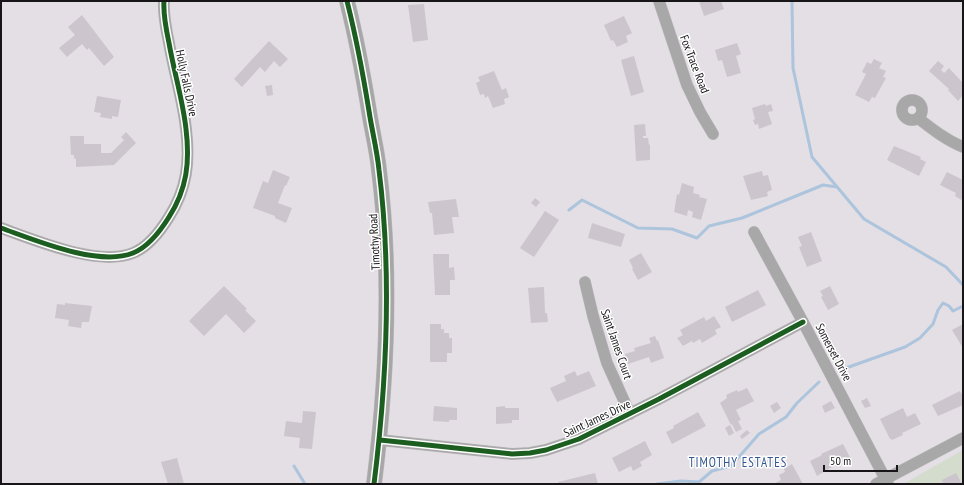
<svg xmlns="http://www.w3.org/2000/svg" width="964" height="485" font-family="'PT Sans Narrow',sans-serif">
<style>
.green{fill:#d4dcce}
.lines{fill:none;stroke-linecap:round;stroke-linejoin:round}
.stream{stroke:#adc4dd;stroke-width:3}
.building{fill:#cdc5ce}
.street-casing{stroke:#bebbbe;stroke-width:12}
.secondary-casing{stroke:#bebbbe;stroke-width:16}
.street{stroke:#a8a8a8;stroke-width:11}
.secondary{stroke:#a8a7a8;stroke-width:15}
.cycleway-casing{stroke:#fff;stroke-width:8}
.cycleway{stroke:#1b5e20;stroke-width:5}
.labels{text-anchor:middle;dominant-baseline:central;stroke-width:3;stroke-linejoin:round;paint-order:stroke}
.street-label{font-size:12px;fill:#181518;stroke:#fff}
.neighbourhood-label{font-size:13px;letter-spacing:1px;fill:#34578f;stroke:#fff}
</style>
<rect width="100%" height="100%" fill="#e3dfe4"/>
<path class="green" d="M963,450v34h-58v-1z"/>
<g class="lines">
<path class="stream" d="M792,1l1,67 19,89 52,62 82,48 17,18
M569,210l13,-10 56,28 34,1 25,9 12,-12 33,-8 81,-33 14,2
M846,368l59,-21 15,-9 13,-14 5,-14 5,-7 6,3 4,5 10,-5
M294,466l11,18
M657,484l24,-3 18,1 13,-11 19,-5 28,-32 27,-17 11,-14 22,-21"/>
</g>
<path class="building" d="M699,1h22l3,8 -20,7z
M424,4l4,36 -15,2 -5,-37z
M82,15l32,42 -10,9 -15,-18 -2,2 -5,-6 -15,13 -8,-9 16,-13 -7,-8z
M624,16l8,17 -6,3 2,6 -11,5 -4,-7 -2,1 -7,-16z
M269,41l19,18 -8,8 -6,-6 -9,11 -5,-5 -18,20 -8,-8z
M737,43l4,11 -5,2 5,17 -14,4 -5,-17 -4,1 -3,-11z
M634,56l10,36 -13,4 -10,-36z
M874,59l8,4 -3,5 7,3 -3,6 3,1 -11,20 -3,-1 -3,5 -14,-7 11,-21 -4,-2 5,-10 4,2z
M938,61l6,5 -3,4 3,3 5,-5 14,15v12l-5,6 -10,-11 1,-1 -20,-18z
M494,71l8,19 4,-2 3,9 -5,2 1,5 -12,4 -5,-12 -3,2 -1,-4 -4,1 -4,-12 4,-2 -2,-4z
M272,85l1,10 -6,1 -2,-10z
M97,96l24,4 -3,17 -6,-1v3l-12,-2 1,-4 -7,-1z
M765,104l1,2 5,-2 2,7 -5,1 4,12 -13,5 -1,-5 -3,1 -2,-5 2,-1 -3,-11z
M645,124l1,12h-3v2h5l1,7 1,-1v16l-14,1 -2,-36z
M126,132l10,11 -22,22 -38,2v-8l-2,-1v-3h-3l-1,-19h14v8h17v9h10l13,-13 -3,-3z
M894,146l27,11 -1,2 6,3 -7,14 -32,-16z
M273,170l17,7 -4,9 -1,-1 -7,18 14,5 -6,15 -11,-5v-2l-22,-8 10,-27 5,2z
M762,171l1,5 5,-1 4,15 -5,2 1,4 -17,4 -8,-24z
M947,172l16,8v21l-8,-5 1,-3 -16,-8z
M682,183l12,4 -1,6 7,2 -1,2 8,2 -6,21 -9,-3 1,-5 -5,-2 -1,6 -13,-4 3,-18 2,1z
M535,198l5,4 -4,5 -5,-4z
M456,199l3,18h-7l2,16 -20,2 -2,-22h-2l-2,-11z
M545,211l14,9 -25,37 -14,-9z
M592,223l33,11 -4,13 -33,-9z
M811,232l11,29 -15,6 -8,-20 3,-1 -4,-9z
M641,253l11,19 -14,8 -6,-11 1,-1 -4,-8z
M433,254h16v14l5,-1 1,13h-5v15h-15z
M224,286l23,23 -2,1 11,11 -12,12 -18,-19 -22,22 -15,-15z
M830,286l9,18 -11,6 -7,-13 2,-1 -3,-5z
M544,287l1,26h2l1,9 -17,1 -3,-35z
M758,290l8,15 -34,17 -7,-15z
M65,303l27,3 -3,16h-7l-1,6 -13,-2 1,-6 -14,-2 2,-14 8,1z
M714,316l7,11 -6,3 2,4 -15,9 -2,-4 -7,4 -1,-2 -9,5 -6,-8 6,-3 -3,-5 24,-13 2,4z
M430,324h11v5h3v4h5v5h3v15h-5v9h-17z
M963,324v24l-11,-18z
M655,336l2,5 1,-1 6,18 -13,5 -2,-6 -21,7 -3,-10 10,-3 -1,-3 17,-5 -2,-5z
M575,371l2,5 12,-5 7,15 -39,16 -7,-14 16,-7 -2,-5z
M747,388l7,13 -18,9 5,10 -3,1 4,8 -6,3 -4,-8 -1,1 -11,-22 7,-5 -1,-3 11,-5 1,2z
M960,391l3,5v9l-25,11 -6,-11z
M867,398l4,8 -6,2 -4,-7z
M831,401l4,7 -10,5 -3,-7z
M777,402l4,6 -7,5 -4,-7z
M434,406l23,2v12h-8v2l-16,-1z
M505,406v2h14v12h-7v3l-16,1v-17z
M903,408l4,9 8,-4 6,11 -19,9 1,2 -11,5 -1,-1h-1l-10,-20z
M303,411l13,1 -4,37 -13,-1 1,-10 -16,-2 2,-15 16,2z
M698,412l8,14 -34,18 -6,-12 8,-4 -1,-2z
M730,425l4,8 -5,3 -4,-8z
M747,430l3,3 -8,6 -2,-3z
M645,441l7,14 -12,7 2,4 -9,5 -2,-5 -12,6 -7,-14z
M843,444l9,17 -14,5 -1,-2 -20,12 -7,-15 12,-6 -1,-1z
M177,458l7,26h-16l-7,-22z
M792,464l11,20h-30l8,-4 -2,-5 6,-3 -1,-3z
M595,473l3,11h-39l-1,-2z
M956,473l6,11h-21l2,-1 -1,-3z"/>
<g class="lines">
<g class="street-casing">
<path id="street" d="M659,1l28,84 13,27 13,22
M902 110a10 10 0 1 1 20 0a10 10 0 1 1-20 0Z
M918,118c14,11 28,22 45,29
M1,228c34,12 97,39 132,25 15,-6 28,-23 36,-36 18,-28 21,-55 17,-88 -3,-28 -12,-57 -17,-86 -3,-14 -6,-28 -5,-42
M754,232l49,90 85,162
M585,282l8,34 14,47 23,51
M380,440l132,14 18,-1 16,-3 33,-11 80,-40 144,-77
M876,484l87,-46"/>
</g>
<g class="secondary-casing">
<path id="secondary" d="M347,1c9,36 16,73 22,110 3,20 8,39 10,59 13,104 8,210 -5,314"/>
</g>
<use href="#street" class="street"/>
<use href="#secondary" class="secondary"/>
<g class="cycleway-casing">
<path id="cycleway" d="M347,1c9,36 16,73 22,110 3,20 8,39 10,59 13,104 8,210 -5,314
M1,228c34,12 97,39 132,25 15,-6 28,-23 36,-36 18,-28 21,-55 17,-88 -3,-28 -12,-57 -17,-86 -3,-14 -6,-28 -5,-42
M380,440l132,14 18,-1 16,-3 33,-11 80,-40 144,-77"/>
</g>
<use href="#cycleway" class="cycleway"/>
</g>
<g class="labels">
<g class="street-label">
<text transform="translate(695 64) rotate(69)">Fox Trace Road</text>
<text transform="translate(187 83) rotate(78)">Holly Falls Drive</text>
<text transform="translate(374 242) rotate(-93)">Timothy Road</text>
<text transform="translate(617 344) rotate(71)">Saint James Court</text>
<text transform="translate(834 352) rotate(62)">Somerset Drive</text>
<text transform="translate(597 418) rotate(-25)">Saint James Drive</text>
</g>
<g class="neighbourhood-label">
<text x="738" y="462">TIMOTHY ESTATES</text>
</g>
</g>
<rect width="964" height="485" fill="none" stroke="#181518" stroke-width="4"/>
<path d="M824 465v6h73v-6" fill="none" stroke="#181518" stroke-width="2"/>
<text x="830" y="465" font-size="12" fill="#181518" stroke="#ffffff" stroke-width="3" paint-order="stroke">50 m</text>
</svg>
